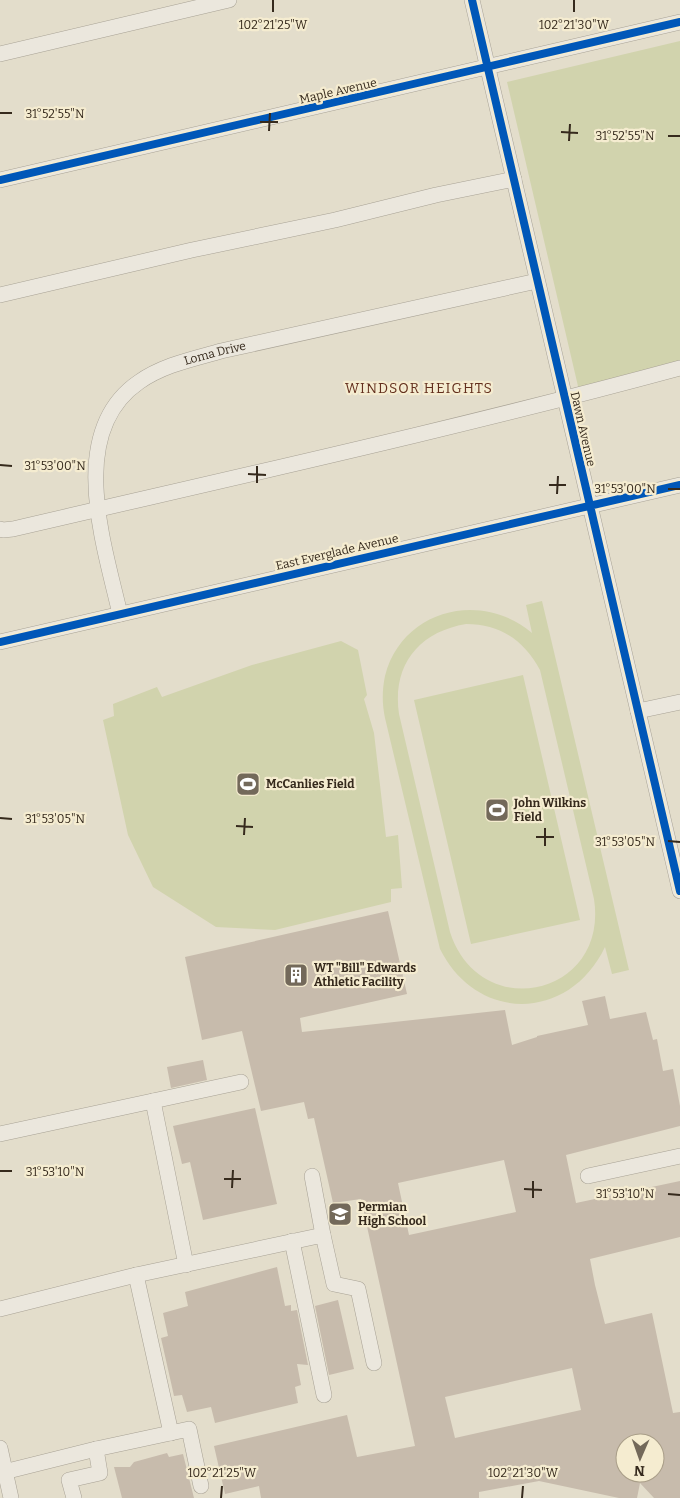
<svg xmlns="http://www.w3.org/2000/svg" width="680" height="1498" font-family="Bitter,serif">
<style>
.green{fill:#d1d3ad;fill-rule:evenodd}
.building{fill:#c7bbac;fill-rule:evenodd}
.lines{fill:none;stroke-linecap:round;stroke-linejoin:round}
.minor-casing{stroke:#a8a295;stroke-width:16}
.minor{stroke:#ebe7dd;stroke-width:15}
.cycleway-casing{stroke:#f5ecd0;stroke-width:11}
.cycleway{stroke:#0057b8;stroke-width:8}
.ticks{fill:none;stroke:#362a1d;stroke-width:2}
.labels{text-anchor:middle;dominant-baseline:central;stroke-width:4.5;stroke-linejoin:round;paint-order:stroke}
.street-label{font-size:12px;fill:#362a1d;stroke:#f5ecd0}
.poi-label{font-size:12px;font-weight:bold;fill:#362a1d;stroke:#f5ecd0;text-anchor:start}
.neighbourhood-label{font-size:14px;letter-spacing:1px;fill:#632f1d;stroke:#f5ecd0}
.ticks-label{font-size:12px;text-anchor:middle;fill:#362a1d;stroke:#f5ecd0;stroke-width:4.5;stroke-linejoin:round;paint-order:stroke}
</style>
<rect width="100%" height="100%" fill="#e3ddcb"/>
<path class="green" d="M680,41v335l-99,23 -74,-317z
M542,601l87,369 -17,4 -7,-27c-36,75 -128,76 -165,2l-55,-231c-3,-14 -3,-28 0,-42 17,-67 97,-86 147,-43l-6,-28zM466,624c34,0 58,16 74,46l54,229c15,97 -114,126 -144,33l-51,-218c-7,-48 19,-82 67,-90z
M341,641l17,9 9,45 -3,4 10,34 12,104 12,-2 4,53 -11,1v13l-116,28 -59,-3 -63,-40 -25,-52 -25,-115 11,-4 -1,-12 44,-17 5,10 90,-32z
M523,675l57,245 -109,24 -57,-244z"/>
<path class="building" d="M388,911l19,83 -107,24 2,14 203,-22 7,35 25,-8v-1l51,-11 -6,-24 23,-5 5,23 36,-7 7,28 4,-1 6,32 10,-2 7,37v20l-114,29 10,48 104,-22v56l-90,22 5,26 10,39 47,-11 21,100 7,-1v86h-26l-14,-15 -3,15h-18l-80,-17 -60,11v6h-218l-2,-12 -34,8 -11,-48 133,-31 10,42 58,-11 -54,-247 -28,4 -19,-85 -6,1 -4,-17 -43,9 -19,-80 -40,9 -17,-83zM504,1160l12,52 -107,23 -11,-52zM572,1368l9,42 -126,28 -10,-41zM625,1443h30v30h-30z
M203,1060l4,20 -36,8 -4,-21z
M255,1108l22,96 -74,16 -13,-58 -8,2 -9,-38z
M277,1267l8,39 6,-1v6l6,-1 11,55 -11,-1 4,21 -6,2 3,16 -83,20 -4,-16 -24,5 -5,-17 -8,1 -13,-58 7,-2 -5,-23 25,-7 -3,-14z
M338,1300l16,69 -25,6 -14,-69z
M167,1453l2,4 14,-3 11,44h-72l-8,-31h16l4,-5z"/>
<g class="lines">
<g class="minor-casing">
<g id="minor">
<path d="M472,0l208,891"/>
<path d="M0,54l229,-54"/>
<path d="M0,180l680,-158"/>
<path d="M0,295l192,-45 143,-30 101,-25 78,-16"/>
<path d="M0,529l3,1 10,-1c223,-52 446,-101 667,-161"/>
<path id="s1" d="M120,614c-16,-70 -54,-182 19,-232 24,-17 54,-23 82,-31l316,-70"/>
<path d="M0,642l680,-157"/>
<path d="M638,711l42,-9"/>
<path d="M153,1101l33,164"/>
<path d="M0,1134l241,-52"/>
<path d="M312,1176l11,59"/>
<path d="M588,1176l92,-20"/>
<path d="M292,1241l32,154"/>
<path d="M136,1275l187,-40 11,49 24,5 16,74"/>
<path d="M0,1309l136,-34 35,158"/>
<path d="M0,1448l11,50"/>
<path d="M0,1473l96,-24"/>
<path d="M74,1498l-5,-18 31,-7 -4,-24 93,-20 12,57"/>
</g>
</g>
<use href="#minor" class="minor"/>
<g class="cycleway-casing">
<path id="cycleway" d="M472,0l208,891
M0,180l680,-158
M0,642l680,-157"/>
</g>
<use href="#cycleway" class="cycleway"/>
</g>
<path class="ticks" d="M273,12v-12M574,12v-12M0,113h12M260,122h18M269,131l1,-18M561,132l17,1M668,136h12M569,141l1,-17M0,465l12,1M248,474l18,1M257,483v-17M549,485h17M668,489h12M557,494l1,-18M0,818l12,1M236,826l17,1M244,835l1,-17M536,837h18M668,841l12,1M545,846v-18M0,1171h12M224,1179h17M232,1188l1,-18M524,1189l18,1M668,1194l12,1M533,1198v-17M221,1498l1,-12M522,1498l1,-12"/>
<defs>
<g id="stadium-square" transform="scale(1.25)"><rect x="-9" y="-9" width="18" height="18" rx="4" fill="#73695a" stroke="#f5ecd0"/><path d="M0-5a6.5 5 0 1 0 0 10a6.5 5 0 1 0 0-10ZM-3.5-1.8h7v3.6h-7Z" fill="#fff"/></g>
<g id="building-square" transform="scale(1.25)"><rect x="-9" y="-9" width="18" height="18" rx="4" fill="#73695a" stroke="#f5ecd0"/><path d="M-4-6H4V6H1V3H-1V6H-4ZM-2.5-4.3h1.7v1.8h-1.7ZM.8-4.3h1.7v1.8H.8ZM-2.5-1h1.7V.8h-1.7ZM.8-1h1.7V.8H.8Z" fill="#fff"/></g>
<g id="school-square" transform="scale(1.25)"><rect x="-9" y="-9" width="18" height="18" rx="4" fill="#73695a" stroke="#f5ecd0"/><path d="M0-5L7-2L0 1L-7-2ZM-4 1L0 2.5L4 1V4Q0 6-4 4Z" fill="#fff"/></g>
</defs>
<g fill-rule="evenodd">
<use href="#stadium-square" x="248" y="784"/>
<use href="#stadium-square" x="497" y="810"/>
<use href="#building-square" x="296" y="975"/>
<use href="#school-square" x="340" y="1214"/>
</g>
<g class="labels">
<g class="street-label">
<text transform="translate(338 91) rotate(-13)">Maple Avenue</text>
<text stroke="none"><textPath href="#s1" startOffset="330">Loma Drive</textPath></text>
<text transform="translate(583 429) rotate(77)">Dawn Avenue</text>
<text transform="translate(337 552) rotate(-13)">East Everglade Avenue</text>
</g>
<g class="poi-label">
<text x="266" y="784">McCanlies Field</text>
<text x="514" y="803">John Wilkins<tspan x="514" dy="14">Field</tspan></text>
<text x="314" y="968">WT "Bill" Edwards<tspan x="314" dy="14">Athletic Facility</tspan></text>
<text x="358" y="1207">Permian<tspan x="358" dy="14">High School</tspan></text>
</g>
<g class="neighbourhood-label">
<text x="419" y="388">WINDSOR HEIGHTS</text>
</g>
</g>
<g class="ticks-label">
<text x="273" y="29">102°21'25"W</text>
<text x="574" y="29">102°21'30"W</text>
<text x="55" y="118">31°52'55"N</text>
<text x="625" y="140">31°52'55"N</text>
<text x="55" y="470">31°53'00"N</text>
<text x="625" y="493">31°53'00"N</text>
<text x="55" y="823">31°53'05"N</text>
<text x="625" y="846">31°53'05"N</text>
<text x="55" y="1176">31°53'10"N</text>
<text x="625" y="1198">31°53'10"N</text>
<text x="222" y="1477">102°21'25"W</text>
<text x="523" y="1477">102°21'30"W</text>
</g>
<g transform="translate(640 1458) rotate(182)"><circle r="24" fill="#f5ecd0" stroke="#a99e88"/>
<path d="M0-4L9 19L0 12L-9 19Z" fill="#73695a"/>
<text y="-8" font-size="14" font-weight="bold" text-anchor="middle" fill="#362a1d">N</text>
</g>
</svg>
